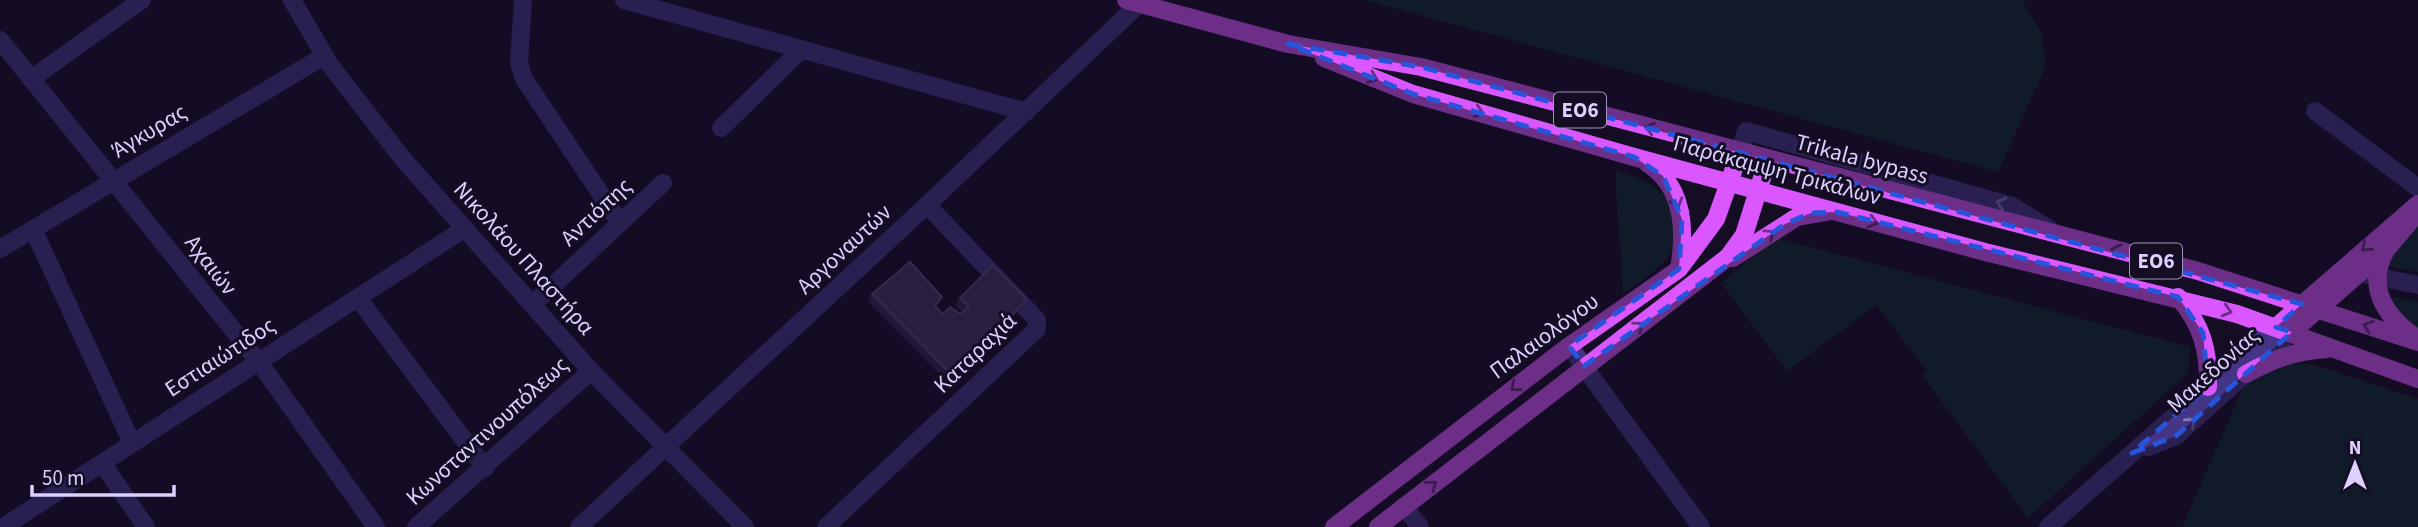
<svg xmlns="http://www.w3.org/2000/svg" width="2418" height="527" font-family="'Source Sans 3',sans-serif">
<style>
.green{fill:#0f2b2f}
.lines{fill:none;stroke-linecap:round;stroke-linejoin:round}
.minor{stroke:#443586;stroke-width:18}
.major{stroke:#da57ff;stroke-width:18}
.wall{fill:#352553}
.shaded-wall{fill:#201438}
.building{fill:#473765;stroke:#5e4f7e;stroke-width:2}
.oneway{stroke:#6d2e87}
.oneway2{stroke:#887bbc}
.marked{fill:none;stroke:#2754da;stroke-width:5;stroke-dasharray:14 9;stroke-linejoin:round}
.labels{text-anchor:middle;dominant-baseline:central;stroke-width:6;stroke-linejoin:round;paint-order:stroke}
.shield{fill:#140d24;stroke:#a096bd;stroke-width:2}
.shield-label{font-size:21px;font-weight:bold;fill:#dcd0ff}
.street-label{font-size:23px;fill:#dcd0ff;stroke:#140d24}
</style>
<rect width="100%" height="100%" fill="#140d24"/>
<path class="green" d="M1364,0h658l21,36 2,32 -47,104z
M1615,171c30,7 63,22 59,58 0,7 0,15 -2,21 -9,18 -34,32 -49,44z
M2418,217v55l-28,-5 -4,-3z
M1776,238l414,109 -2,26 -160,145 -106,-143 5,-4 -51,-66 -89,66 -66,-88z
M2393,297l25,5v32l-36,-33z
M2284,362l32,3 102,34v128h-236l62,-141 7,-10z"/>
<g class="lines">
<path class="minor" d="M292,0l38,65 73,94 188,212 154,156
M523,0l-4,63 5,16 96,144
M624,0l402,112
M0,40l259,322 117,165
M31,79l111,-79
M2315,111l103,77
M721,128l81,-79
M1740,152l6,-21 266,75 39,24
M33,229l99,214
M0,249l324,-193
M2363,274l55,11
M358,298l127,170
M532,305l131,-122
M1569,346l132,181
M2148,447l28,-11 116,-104
M102,463l44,64
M1404,506l16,21
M3,527l461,-298
M416,527l175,-156
M579,527l348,-322 212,-201
M826,527l211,-198v-9l-110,-115
M2048,527l228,-200"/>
<path class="major" d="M1126,0l162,44 133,23 777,204 220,71
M1324,58l89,36 221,63 351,95 252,62 181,65
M1647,163c37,23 39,66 32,106
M2385,252c-19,36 0,64 30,85
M1733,258l64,-41 29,-5
M2178,297c24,28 31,53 30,90
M2276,327l142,-123
M2292,332l95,-83 31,-37
M2246,374c27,-15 49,-23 81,-25
M1334,527l235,-181 110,-77 37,-50 24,-67
M1378,527l350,-270 16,-22 24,-76"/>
</g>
<path class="wall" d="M872,294l63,13 8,7h17l2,-2 -7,-7 5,-7 67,2 -5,7 -75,75 -80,-81z"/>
<path class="shaded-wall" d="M1027,300l-5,7 -75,75 5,-7z"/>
<path class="building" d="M910,262l32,35 -7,9 8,8 7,-7 10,7 9,-7 -9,-9 33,-33 34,35 -75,75 -80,-81z"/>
<defs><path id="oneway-chevron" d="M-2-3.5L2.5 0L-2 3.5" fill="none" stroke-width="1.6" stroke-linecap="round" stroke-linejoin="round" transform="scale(1.75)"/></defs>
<g class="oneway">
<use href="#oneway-chevron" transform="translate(1373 78) rotate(21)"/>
<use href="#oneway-chevron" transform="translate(1479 112) rotate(16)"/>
<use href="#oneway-chevron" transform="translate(1650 128) rotate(-165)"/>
<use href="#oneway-chevron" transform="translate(1677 203) rotate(73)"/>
<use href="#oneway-chevron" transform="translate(1873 222) rotate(15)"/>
<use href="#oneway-chevron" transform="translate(1770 234) rotate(-34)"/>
<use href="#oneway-chevron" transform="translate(2366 247) rotate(139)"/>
<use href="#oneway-chevron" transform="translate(2116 250) rotate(-166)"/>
<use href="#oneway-chevron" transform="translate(2227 311) rotate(16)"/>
<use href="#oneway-chevron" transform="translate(1639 326) rotate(-37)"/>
<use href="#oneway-chevron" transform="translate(2368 326) rotate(-160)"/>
<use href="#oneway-chevron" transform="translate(1515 387) rotate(142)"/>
<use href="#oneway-chevron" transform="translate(1432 485) rotate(-38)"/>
</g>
<g class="oneway2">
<use href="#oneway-chevron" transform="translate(2001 203) rotate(-164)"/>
<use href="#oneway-chevron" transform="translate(2191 422) rotate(-42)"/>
</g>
<path d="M0 0H2418V527H0ZM1288,44l133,23 881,237 -26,23 16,5 -116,104 -44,17 76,-66 -5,-54 -25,-36 -341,-85 -26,1 -26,11 -201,142 -15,-20 110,-77 3,-50 -19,-43 -29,-19 -221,-63z" fill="#140d24" fill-opacity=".55" fill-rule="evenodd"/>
<path class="marked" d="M1288,44l133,23 881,237 -26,23 16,5 -116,104 -44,17 76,-66 -5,-54 -25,-36 -341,-85 -26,1 -26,11 -201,142 -15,-20 110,-77 3,-50 -19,-43 -29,-19 -221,-63z"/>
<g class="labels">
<g class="shield">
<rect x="1554" y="92.5" width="52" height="35" rx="5"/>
<rect x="2130" y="243.5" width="52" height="35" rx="5"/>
</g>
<g class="shield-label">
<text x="1580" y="110">ΕΟ6</text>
<text x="2156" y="261">ΕΟ6</text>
</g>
<g class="street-label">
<text transform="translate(149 131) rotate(-31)">Άγκυρας</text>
<text transform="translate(1862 159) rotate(15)">Trikala bypass</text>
<text transform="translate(1777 170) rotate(15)">Παράκαμψη Τρικάλων</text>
<text transform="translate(596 212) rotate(-43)">Αντιόπης</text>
<text transform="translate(844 249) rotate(-43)">Αργοναυτών</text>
<text transform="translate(524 258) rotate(48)">Νικολάου Πλαστήρα</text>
<text transform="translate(211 265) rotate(52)">Αχαιών</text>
<text transform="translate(1544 336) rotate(-36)">Παλαιολόγου</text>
<text transform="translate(975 353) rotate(-44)">Καταραχιά</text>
<text transform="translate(220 357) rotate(-33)">Εστιαιώτιδος</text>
<text transform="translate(2213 370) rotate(-42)">Μακεδονίας</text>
<text transform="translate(487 431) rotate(-42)">Κωνσταντινουπόλεως</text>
</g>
</g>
<g transform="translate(2355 464)" stroke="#140d24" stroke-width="5" paint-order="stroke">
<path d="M0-5L12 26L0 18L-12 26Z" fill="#dcd0ff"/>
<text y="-10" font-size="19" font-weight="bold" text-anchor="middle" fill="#dcd0ff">N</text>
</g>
<path d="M32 485v10h142v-10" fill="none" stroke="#dcd0ff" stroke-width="3.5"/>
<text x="42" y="485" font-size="21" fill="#dcd0ff" stroke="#140d24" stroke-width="5" paint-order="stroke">50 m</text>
</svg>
